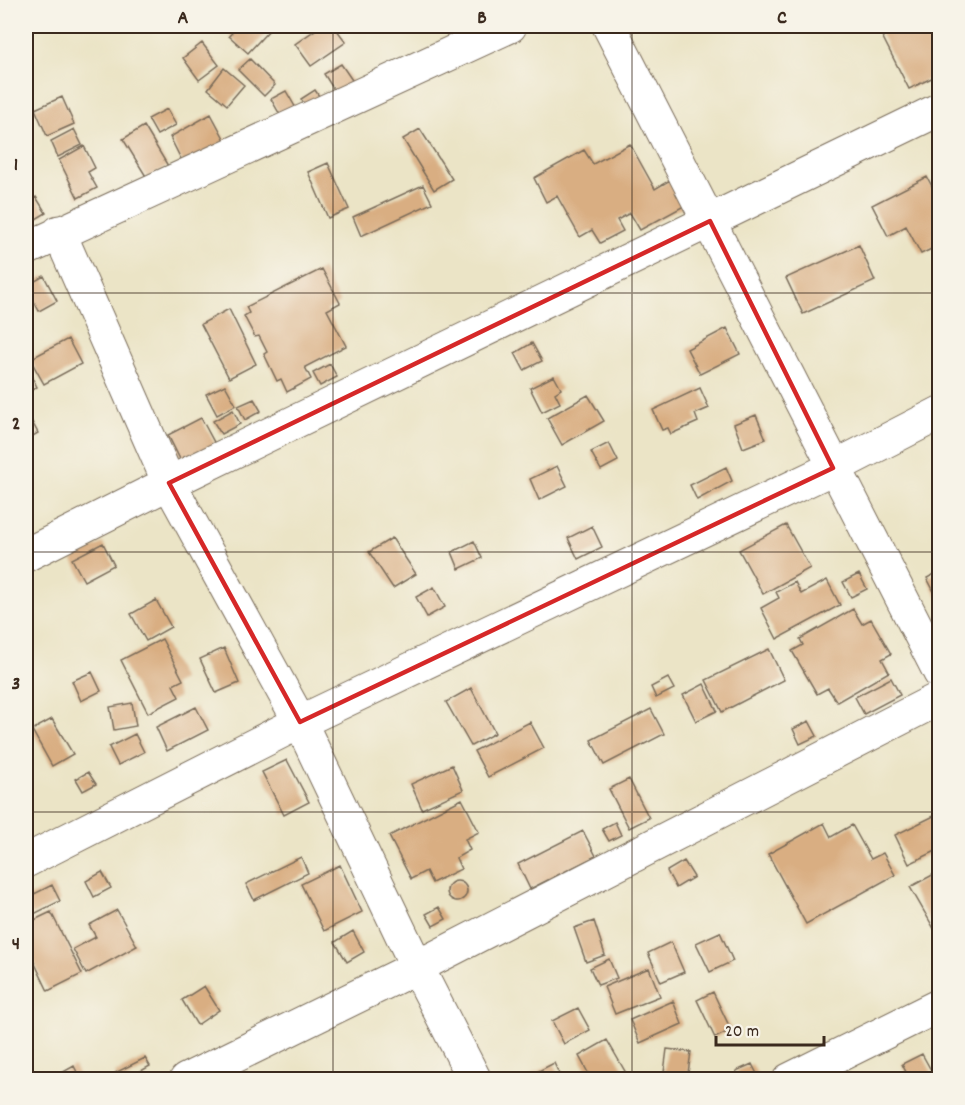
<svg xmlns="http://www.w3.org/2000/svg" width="965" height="1105" font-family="Dekko,sans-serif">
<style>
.building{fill:#d9ae82}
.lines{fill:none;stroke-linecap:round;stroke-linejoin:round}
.minor-casing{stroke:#796b59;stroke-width:35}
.minor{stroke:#fff;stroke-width:33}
.marked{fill:none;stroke:#d62828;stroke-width:4.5;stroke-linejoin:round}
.grid{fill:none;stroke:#3b2a1e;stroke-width:1.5;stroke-opacity:0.55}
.neatline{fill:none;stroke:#3b2a1e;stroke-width:2}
.grid-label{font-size:20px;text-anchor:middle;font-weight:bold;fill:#3b2a1e}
</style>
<rect width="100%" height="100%" fill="#f7f3e8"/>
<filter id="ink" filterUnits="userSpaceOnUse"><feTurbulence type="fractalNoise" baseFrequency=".0167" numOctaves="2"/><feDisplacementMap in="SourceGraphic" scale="12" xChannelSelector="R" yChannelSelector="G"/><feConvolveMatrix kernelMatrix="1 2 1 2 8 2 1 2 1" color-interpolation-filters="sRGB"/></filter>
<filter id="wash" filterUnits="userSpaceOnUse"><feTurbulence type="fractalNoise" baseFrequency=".008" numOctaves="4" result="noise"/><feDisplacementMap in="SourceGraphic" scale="24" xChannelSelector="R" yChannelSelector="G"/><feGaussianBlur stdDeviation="1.35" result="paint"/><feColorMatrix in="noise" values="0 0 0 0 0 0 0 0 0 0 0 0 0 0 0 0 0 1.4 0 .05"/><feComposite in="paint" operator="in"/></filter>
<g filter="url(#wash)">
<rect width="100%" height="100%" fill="#ebe4c6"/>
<g id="blocks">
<path class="building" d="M238,26h31l2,2 -23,25 -19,-17z
M321,26h13l12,16 -35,24 -16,-22z
M877,26h63v48l-31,15z
M202,43l17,22 -20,15 -16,-22z
M250,59l25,26 -11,11 -26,-26z
M341,64l13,19 -18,10 -12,-19z
M224,68l20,17 -17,20 -19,-16z
M315,90l8,12 -14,9 -8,-12z
M286,91l15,26 -15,8 -15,-26z
M62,97l12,27 -27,12 -12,-27z
M167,109l9,16 -19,10 -9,-16z
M211,114l15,28 -42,23 -14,-28z
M144,126l24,40 -21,12 -24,-39z
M74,129l8,16 -24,12 -7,-16z
M420,129l32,50 -18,11 -31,-51z
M630,144l25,45 15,-9 14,26 -44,24 -10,-17 -13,7 6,11 -23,12 -8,-13 -12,7 -23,-41 -11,6 -12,-24 50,-28 9,14z
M84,146l11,22 -7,4 9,16 -19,10 -19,-38z
M328,163l21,46 -21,9 -20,-46z
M927,177l13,24v44l-19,9 -15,-28 -18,10 -16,-31z
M423,185l9,18 -71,33 -8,-19z
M36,197l10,16 -20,12v-22z
M859,245l16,36 -72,33 -17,-36z
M322,269l18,34 -13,7 19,36 -41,21 6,12 -24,13 -6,-13 -4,2 -13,-27 3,-2 -8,-16 -4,1 -11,-21 5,-3 -3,-6z
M44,276l13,25 -18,10 -13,-25z
M229,309l27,55 -27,14 -28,-54z
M727,328l13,26 -40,20 -13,-25z
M68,339l13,25 -37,20 -14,-25z
M532,343l10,18 -18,9 -9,-17z
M330,364l7,13 -17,9 -7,-13z
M26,366l11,21 -11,7z
M554,376l7,13 -6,4 5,10 -18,9 -12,-24z
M225,385l11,20 -19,10 -11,-21z
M700,388l9,20 -14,6 3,8 -27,12 -3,-6 -6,2 -9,-20z
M588,395l16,26 -42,24 -15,-27z
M254,399l7,12 -16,9 -7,-14z
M233,410l7,14 -19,10 -8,-13z
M26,411l12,22 -12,7z
M756,415l10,24 -23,9 -9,-24z
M201,418l15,28 -34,17 -14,-28z
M609,443l9,18 -17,9 -10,-18z
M557,466l10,20 -28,14 -9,-21z
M726,467l6,14 -35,19 -7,-15z
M786,525l24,43 -47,26 -24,-44z
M592,526l10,21 -24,12 -10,-21z
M392,538l24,36 -23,14 -24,-36z
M474,541l8,17 -23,11 -7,-17z
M103,543l11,22 -30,16 -12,-22z
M940,571v32l-13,-25z
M859,574l8,15 -16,8 -8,-15z
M827,580l13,25 -63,34 -16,-31 18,-10 -3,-6 19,-10 6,12z
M434,587l11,20 -18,10 -11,-20z
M156,600l15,27 -25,14 -15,-27z
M853,609l9,15 9,-5 20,35 -9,5 7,13 -52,30 -9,-14 -11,6 -25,-43 11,-6 -3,-6z
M162,639l21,41 -10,5 6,12 -31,16 -27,-53z
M224,648l15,35 -23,10 -16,-34z
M769,649l15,31 -62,32 -16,-32z
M92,672l9,19 -20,10 -9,-20z
M668,678l6,11 -18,9 -5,-11z
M891,678l9,17 -36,19 -9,-17z
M704,684l13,27 -21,10 -13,-26z
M471,688l24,45 -24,13 -25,-44z
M132,703l4,23 -22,4 -4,-23z
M196,707l12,23 -41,21 -11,-24z
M651,709l13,25 -60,31 -13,-25z
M52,719l21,35 -21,12 -20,-36z
M809,721l8,15 -17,8 -7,-15z
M530,722l14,26 -56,29 -14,-26z
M135,734l9,18 -26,13 -9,-18z
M287,760l22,42 -25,13 -22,-43z
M452,765l11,25 -41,19 -11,-25z
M88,772l8,12 -13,7 -7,-12z
M629,779l20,39 -20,10 -20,-39z
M462,799l17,33 -14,7 5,11 -14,8 5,11 -29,14 -6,-12 -15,8 -22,-43z
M940,813v36l-31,15 -14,-29z
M615,822l6,13 -12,6 -7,-12z
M824,823l7,14 21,-12 19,34 12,-6 12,22 -89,49 -38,-70z
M583,831l13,25 -66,33 -12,-25z
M301,857l7,16 -54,27 -8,-16z
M684,861l10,16 -18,11 -9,-17z
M340,865l22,47 -38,19 -23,-47z
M940,871v68l-30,-52z
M102,872l9,16 -17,9 -8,-16z
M447 891a10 10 0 1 1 20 0a10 10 0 1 1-20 0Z
M52,885l8,16 -28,14 -6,-17z
M439,907l7,12 -13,7 -7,-12z
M117,910l20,36 -51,28 -13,-25 23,-12 -7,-12z
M51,912l31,62 -34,17 -22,-46v-21z
M594,921l11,34 -19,7 -12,-34z
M353,931l11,21 -17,10 -12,-20z
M720,932l13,29 -23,11 -14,-29z
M671,942l13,30 -23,10 -13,-29z
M609,959l8,19 -19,7 -8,-17z
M649,968l11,28 -45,18 -11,-27z
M204,986l15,24 -22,15 -15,-25z
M713,992l18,38 -16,8 -18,-38z
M673,1001l9,23 -42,19 -10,-23z
M578,1008l12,22 -26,14 -12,-23z
M607,1040l19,33 -11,7h-23l-13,-24z
M667,1049l24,3 -4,28h-24z
M922,1054l10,18 -14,8h-8l-8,-16z
M145,1058l5,8 -25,14h-7l-3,-7z
M554,1063l8,17h-31l-2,-4z
M752,1064l6,12 -6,4h-11l-5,-9z
M74,1066l7,14h-32z"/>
</g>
</g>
<g filter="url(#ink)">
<use href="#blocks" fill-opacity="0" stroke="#796b59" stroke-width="1.5"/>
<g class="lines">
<g class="minor-casing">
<path id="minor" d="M609,26c112,215 219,432 331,647
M59,232l110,251 131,239 117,245 58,113
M26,249l484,-223
M26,555l143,-72 771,-374
M26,861l274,-139 533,-254 107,-55
M186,1080l231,-113 523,-269
M789,1080l151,-75"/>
</g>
<use href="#minor" class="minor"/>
</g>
</g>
<path class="marked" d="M710,221l123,247 -533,254 -131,-239z"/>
<path class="grid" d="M333,26v1054M632,26v1054M26,293h914M26,552h914M26,812h914"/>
<rect width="965" height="1105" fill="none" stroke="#f7f3e8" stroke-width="66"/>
<path d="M716 1036v9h108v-9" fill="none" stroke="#3b2a1e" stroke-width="3"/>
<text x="725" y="1036" font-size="18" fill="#3b2a1e" stroke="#f7f3e8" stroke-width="4.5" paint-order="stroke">20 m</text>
<rect x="33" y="33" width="899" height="1039" class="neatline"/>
<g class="grid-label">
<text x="183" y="23">A</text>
<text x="482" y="23">B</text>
<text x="782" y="23">C</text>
<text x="16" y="170">1</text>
<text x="16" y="429">2</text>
<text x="16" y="689">3</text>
<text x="16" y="949">4</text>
</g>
</svg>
